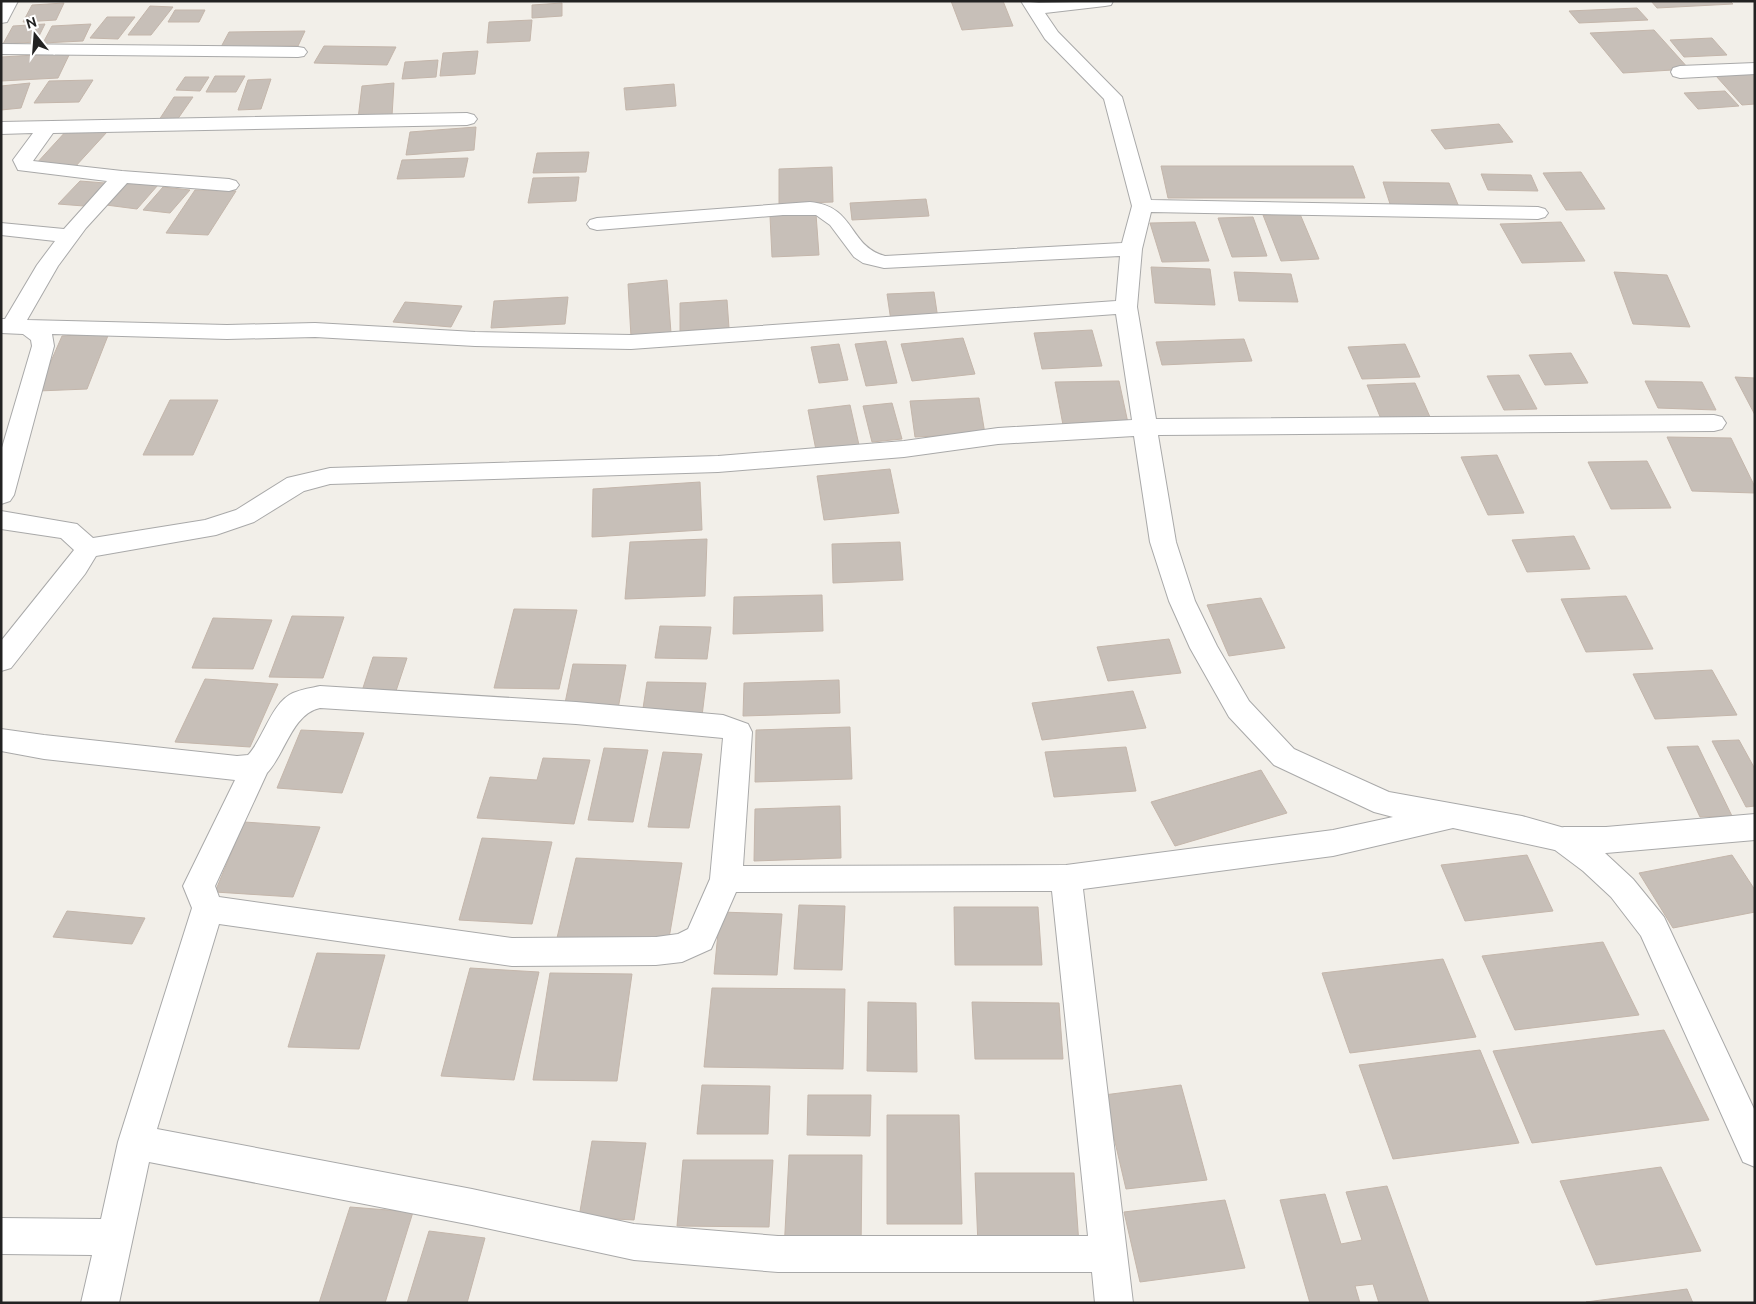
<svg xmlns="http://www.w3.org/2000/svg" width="1756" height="1304" font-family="Ubuntu,sans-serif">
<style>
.building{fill:#c7bfb8;stroke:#c4b6ab}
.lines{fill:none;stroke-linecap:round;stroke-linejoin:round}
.lane-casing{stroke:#a9a9a9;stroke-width:2}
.street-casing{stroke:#a9a9a9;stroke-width:2}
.lane{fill:#fff;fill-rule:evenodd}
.street{fill:#fff;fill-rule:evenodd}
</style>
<rect width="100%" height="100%" fill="#f2efe9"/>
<path class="building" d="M951,1h52l10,25 -51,4z
M1651,1h79l3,3 -76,4z
M64,3l-8,17 -33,2 9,-17z
M562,3v13l-30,2v-13z
M150,6l23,1 -22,28h-23z
M1637,8l11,12 -69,3 -10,-12z
M175,10h30l-6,12h-31z
M107,17h28l-17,22 -28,-1z
M532,20l-2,21 -43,2 2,-21z
M45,24l-9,18 -33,2 10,-18z
M91,24l-8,17 -40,2 9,-17z
M1654,30l35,39 -66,4 -33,-40z
M305,31l-7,15 -77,1 8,-15z
M1712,38l15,17 -43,2 -14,-17z
M324,46l72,1 -9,18 -73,-2z
M478,51l-3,23 -35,2 3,-23z
M70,53l-12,25 -57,3v-24z
M438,60l-2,17 -34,2 3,-17z
M1755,74v30l-13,1 -26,-29z
M215,76h30l-9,16h-30z
M185,77h24l-9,14 -24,-1z
M271,79l-10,30 -23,1 10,-30z
M93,80l-14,22 -45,1 15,-22z
M30,83l-9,25 -20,2v-24z
M394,83l-2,33 -34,3 4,-33z
M674,84l2,22 -50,4 -2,-22z
M1725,91l14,15 -41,3 -14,-16z
M174,97h19l-16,23h-18z
M1499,124l14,18 -68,7 -14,-19z
M476,127l-2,23 -68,5 4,-23z
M68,129l39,3 -33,36 -39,-3z
M589,152l-3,20 -53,1 4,-20z
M468,158l-4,19 -67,2 5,-19z
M1161,166h192l12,32h-197z
M832,167l1,35 -54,2v-35z
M1581,172l24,37 -39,1 -23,-37z
M1481,174l50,1 7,16 -50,-1z
M579,177l-3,24 -48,2 5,-25z
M80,181l25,2 -21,23 -26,-2z
M128,182l30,3 -21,24 -31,-4z
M1383,182l66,1 10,24h-68z
M163,187l27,3 -20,23 -27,-3z
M195,190l41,1 -28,44 -42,-2z
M926,199l3,17 -77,4 -2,-17z
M816,214l3,41 -47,2 -2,-41z
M1300,214l19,45 -38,2 -18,-46z
M1253,217l14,39 -35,1 -14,-39z
M1195,222l14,39 -47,1 -12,-39z
M1561,222l24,39 -63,2 -22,-39z
M1151,267l59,2 5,36 -60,-2z
M1234,272l57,2 7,28 -59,-1z
M1614,272l53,3 23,52 -57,-3z
M667,280l4,53 -40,4 -3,-53z
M934,292l4,27 -47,2 -4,-27z
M568,297l-3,27 -74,4 3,-27z
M727,300l2,28 -49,3v-28z
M405,302l57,4 -11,21 -58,-5z
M1092,330l10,36 -60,3 -8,-36z
M109,333l-22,56 -49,2 24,-55z
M963,338l12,36 -63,7 -11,-37z
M1244,339l8,22 -90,4 -6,-23z
M886,341l11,42 -31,3 -11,-42z
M839,344l9,36 -29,3 -8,-36z
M1405,344l15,33 -58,2 -14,-32z
M1571,353l17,30 -43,2 -16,-30z
M1519,375l18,34 -33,1 -17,-34z
M1735,377l20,1v37z
M1119,381l9,42 -65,2 -8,-43z
M1645,381l57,1 14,28 -58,-2z
M1415,383l15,34 -49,2 -14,-34z
M979,398l6,36 -70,3 -5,-36z
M170,400h48l-25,55h-50z
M892,403l10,36 -30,3 -9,-36z
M850,405l9,40 -43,5 -8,-40z
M1667,437l64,1 24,49v6l-63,-2z
M1497,455l27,58 -36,2 -27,-58z
M1647,461l24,47 -60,1 -23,-47z
M890,469l9,44 -75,7 -7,-44z
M700,482l2,48 -110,7 1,-48z
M1574,536l16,33 -63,3 -15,-32z
M707,539l-2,57 -80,3 5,-57z
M900,542l3,38 -70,3 -1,-39z
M822,595l1,36 -90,3 1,-37z
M1626,596l27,53 -67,3 -25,-53z
M1261,598l24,50 -56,8 -22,-51z
M514,609l63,1 -18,79 -65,-1z
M292,616l52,1 -21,61 -54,-1z
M213,618l59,2 -19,49 -61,-1z
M660,626l51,1 -4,32 -52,-1z
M1169,639l12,34 -73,8 -11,-34z
M373,657l34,1 -12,36h-34z
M573,664l53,1 -8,44 -54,-1z
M1712,670l25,45 -82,4 -22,-45z
M205,679l73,5 -28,63 -75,-5z
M839,680l1,33 -97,3 1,-33z
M647,682l59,1 -4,33 -60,-1z
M1133,691l13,37 -104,12 -10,-37z
M850,727l2,52 -97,3 1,-52z
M301,730l63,3 -22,60 -65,-5z
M1739,740l16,29v37l-9,1 -34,-66z
M1698,746l34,70 -32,1 -33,-70z
M1126,747l10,44 -82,6 -9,-45z
M604,748l44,2 -15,72 -45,-2z
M663,752l39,2 -13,74 -41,-1z
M543,758l47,2 -16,64 -97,-6 13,-41 47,3z
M1261,770l26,43 -112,33 -24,-44z
M840,806l1,52 -87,3 1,-52z
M244,822l76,5 -27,70 -78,-5z
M482,838l70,4 -20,82 -73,-4z
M1527,855l26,56 -88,10 -24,-56z
M1732,855l23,35v22l-82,16 -34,-55z
M576,858l106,5 -14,81 -111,-6z
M799,905l46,1 -3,64 -48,-1z
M954,907h84l4,58h-87z
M67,911l78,7 -13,26 -79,-7z
M720,912l62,2 -5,61 -63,-1z
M1603,942l36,73 -124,15 -33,-74z
M317,953l68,2 -26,94 -71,-2z
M1443,959l33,78 -126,16 -28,-80z
M470,968l69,4 -25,108 -73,-4z
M550,973l82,1 -15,107 -84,-1z
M712,988l133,1 -2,80 -139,-2z
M868,1002l48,1 1,69 -50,-1z
M972,1002l87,1 4,56h-88z
M1664,1030l45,90 -177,23 -39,-92z
M1480,1050l39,93 -126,16 -34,-94z
M702,1085l68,1 -2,48h-71z
M1181,1085l26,95 -81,9 -22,-94z
M808,1095h63l-1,41 -63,-1z
M887,1115h72l3,109h-75z
M592,1141l54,2 -12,77 -55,-3z
M789,1155h73l-1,96h-77z
M683,1160h90l-4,67 -92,-1z
M1661,1167l40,84 -105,14 -36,-84z
M975,1173h99l5,72h-101z
M1387,1186l42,117h-50l-6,-19 -18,2 5,17h-50l-30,-103 45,-6 16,50 21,-4 -16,-48z
M1225,1200l20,68 -105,14 -16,-70z
M350,1207l63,5 -28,91h-66z
M429,1231l56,7 -18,65h-60z
M1687,1289l6,14 -107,-1z"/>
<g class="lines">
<g class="lane-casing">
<path id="lane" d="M1755,814v26l-149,13h-42l-11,-4 -4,-9 4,-9 11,-4h42z"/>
</g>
<g class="street-casing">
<path id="street" d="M1,1h17l-11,21 -6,1z
M1021,1l18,2 74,-2 -2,4 -6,1 -60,7 13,19 64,65 29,103 387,7 7,2 3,4 -3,4 -7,2 -387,-7 -9,37 -5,58 19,112 558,-4 8,2 4,6 -4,6 -8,2 -556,4 18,107 19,59 22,45 32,55 45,48 95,43 133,24 53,15 30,22 28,26 31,38 91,194v56l-12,-5 -102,-226 -30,-39 -28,-26 -28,-21 -102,-22 -120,28 -250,33 50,414h-38l-3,-31h-314l-144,-12 -162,-35 -323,-63 -30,141h-38l11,-48 -91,-1v-36l100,1 17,-77 74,-234 -9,-22 52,-106 -191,-21 -43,-8v-22l43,6 193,21 11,-1c16,-17 23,-52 45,-62 9,-4 18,-5 27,-7l256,16 147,13 25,9 4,8 -9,134 323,-1 267,-35 60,-13 -19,-5 -100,-47 -45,-48 -39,-69 -21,-47 -19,-59 -16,-106 -136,8 -94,13 -186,15 -388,12 -26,7 -50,31 -38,13 -120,21 -11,18 -74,94 -10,3v-30l73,-91 -13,-12 -60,-9v-18l76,13 16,14 112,-18 31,-10 51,-32 43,-10 388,-12 186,-15 94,-13 134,-8 -16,-106 -485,35 -156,-3 -160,-9 -88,2 -175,-5 2,12 -40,149 -4,6 -9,3v-53l31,-105 -1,-6 -8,-6 -22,-1v-14h4l32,-54 18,-24 -54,-6v-12l63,6 43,-48 -89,-11 -5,-10 20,-27 -32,1v-12l466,-9 7,2 3,4 -3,4 -7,2 -414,8 -20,28 89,10 107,8 7,2 3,4 -3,4 -7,2 -102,-8 -41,45 -28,38 -31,54 200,5 88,-2 160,9 156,3 485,-34 4,-45 -236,12 -21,-5 -9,-6 -24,-32 -14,-10h-33l-186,15 -7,-2 -3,-4 3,-4 7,-2 213,-16c46,4 38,44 75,54l237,-13 10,-37 -28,-107 -59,-60zM320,708l256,16 147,14 -13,141 -22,50 -10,5 -22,3 -144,1 -293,-41 -4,-11 52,-113c18,-19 25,-59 53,-65zM1052,891l36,345h-310l-144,-12 -162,-35 -315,-60 62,-205 293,42 144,-1 26,-3 29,-13 25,-57z
M1,44l297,3 6,1 3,4 -3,4 -6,1 -297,-3z
M1755,63v11l-75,4 -7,-2 -2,-4 2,-4 7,-2z"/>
</g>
<use href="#lane" class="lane"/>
<use href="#street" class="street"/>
</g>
<rect width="1756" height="1304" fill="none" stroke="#222222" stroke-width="5"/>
<g transform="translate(35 35) rotate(343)" stroke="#ffffff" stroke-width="4" paint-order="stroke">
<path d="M0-4L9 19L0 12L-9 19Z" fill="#222222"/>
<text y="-8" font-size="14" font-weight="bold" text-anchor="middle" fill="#222222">N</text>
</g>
</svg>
